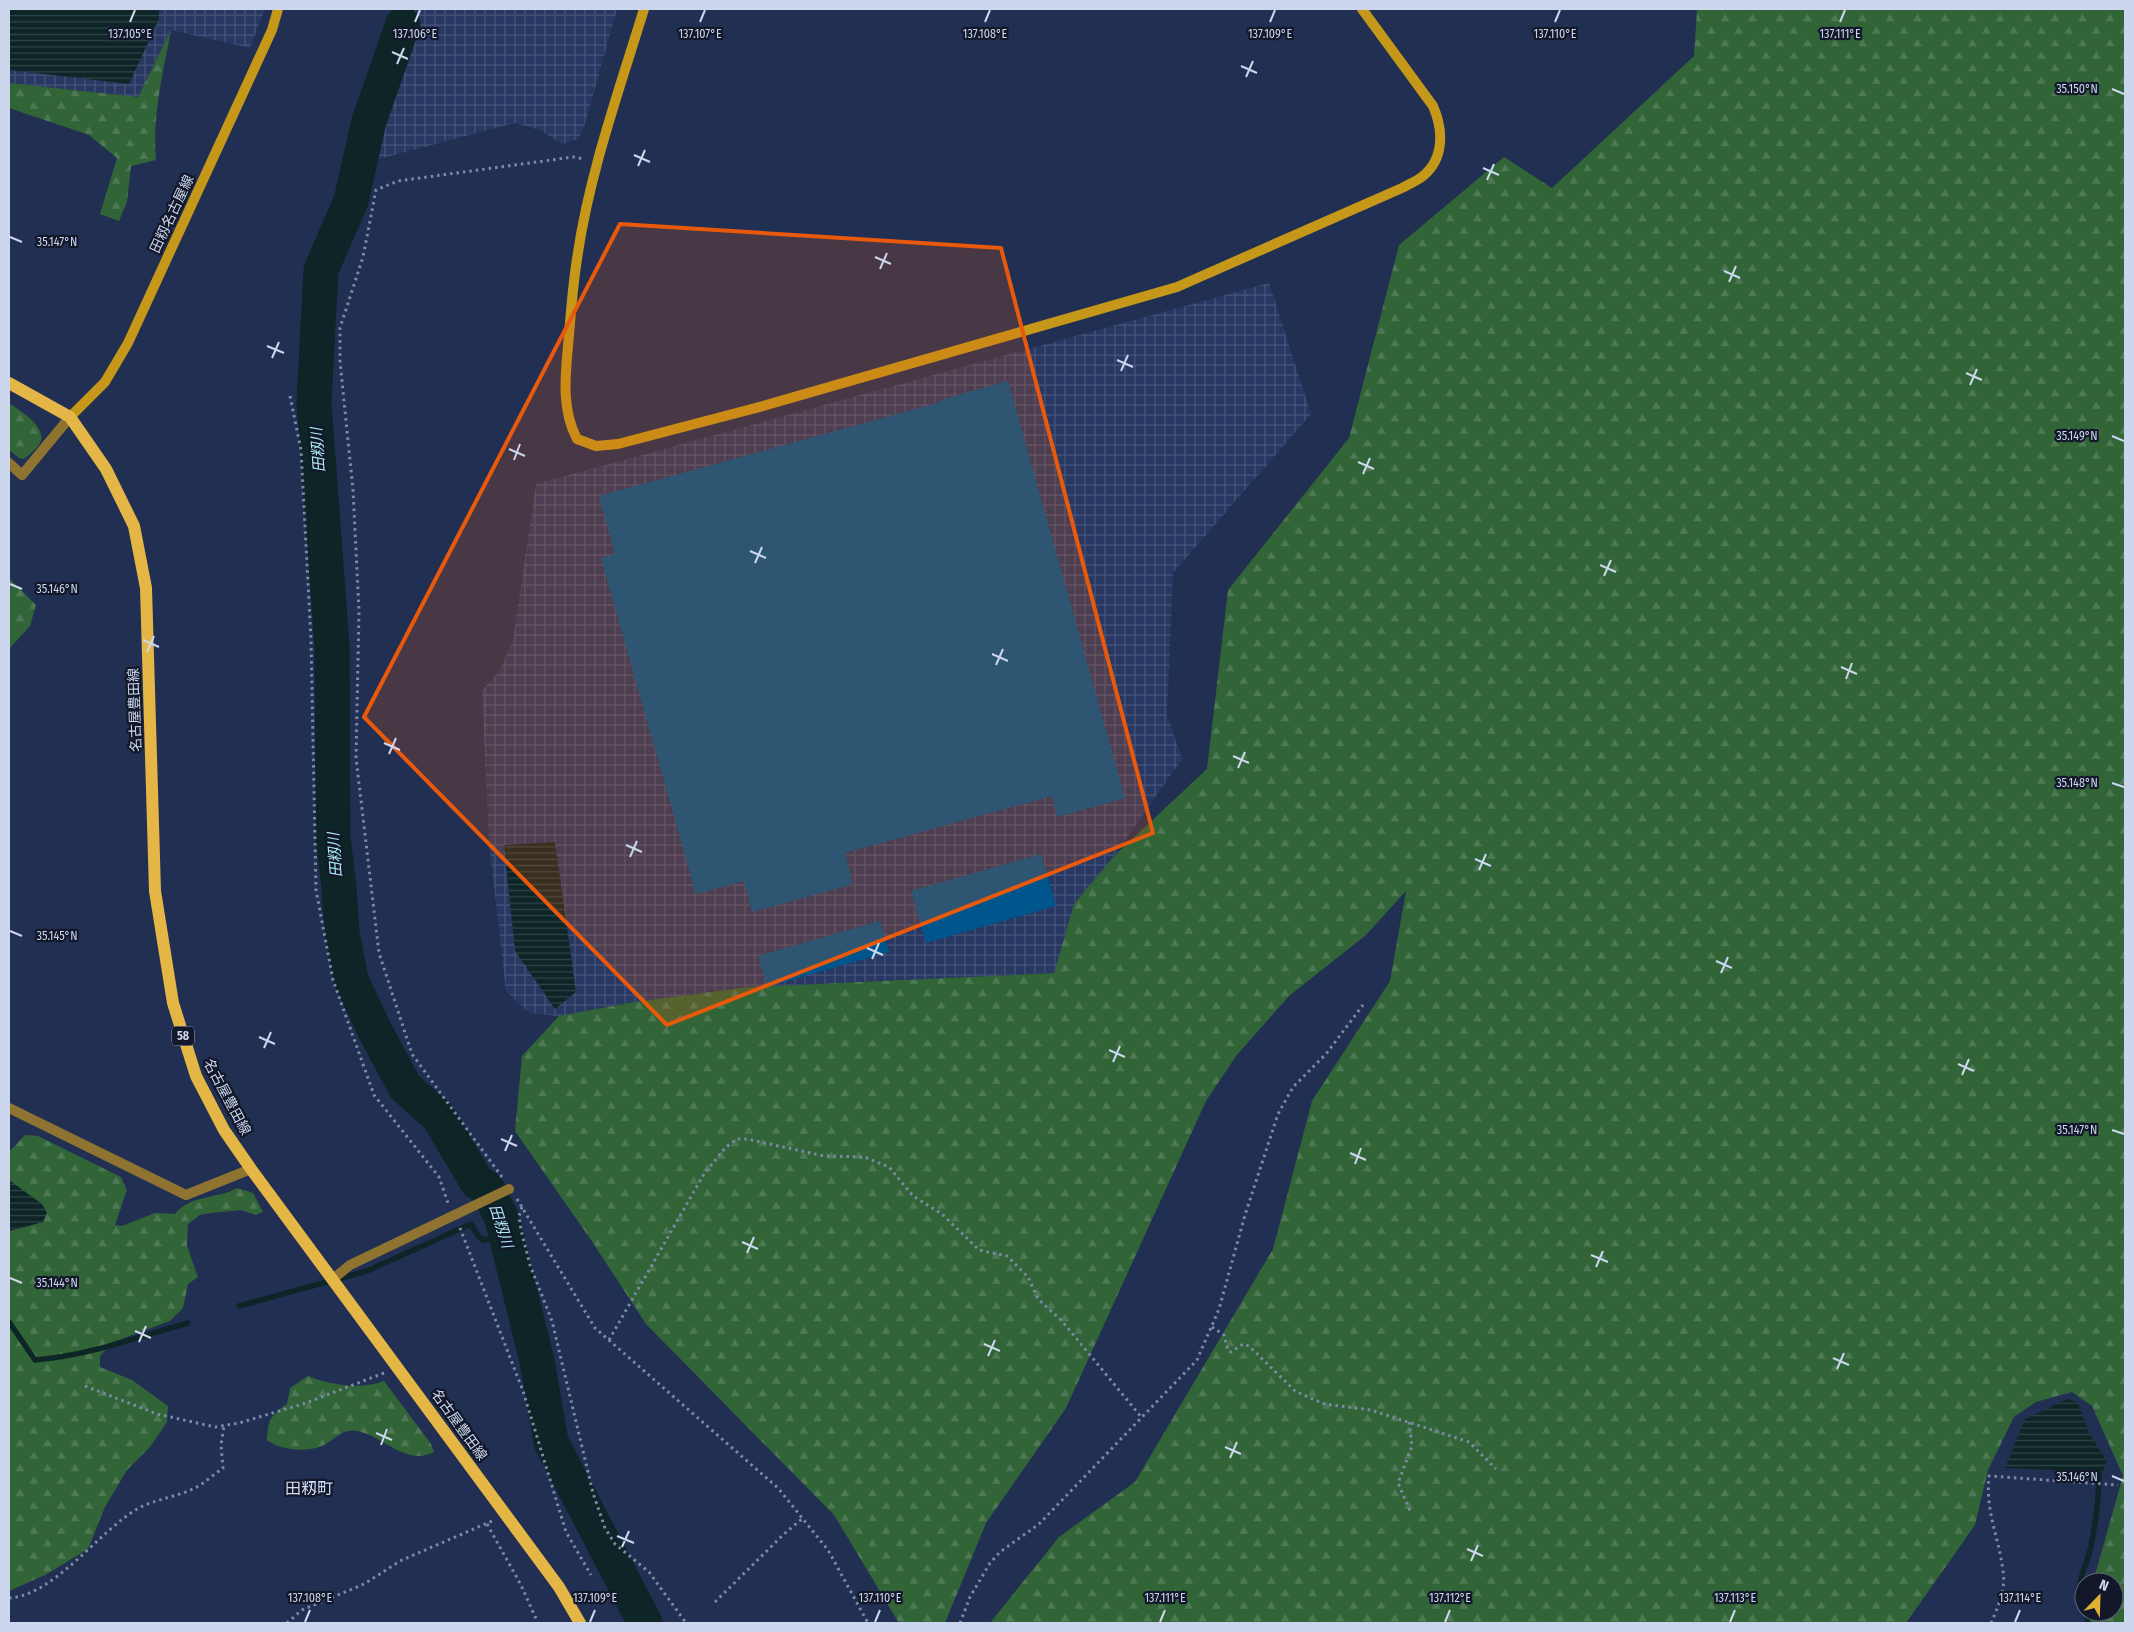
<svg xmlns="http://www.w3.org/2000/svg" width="2134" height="1632" font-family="'Fira Sans Condensed','Noto Sans JP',sans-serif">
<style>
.industrial{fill:url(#industrial-grid)}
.forest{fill:url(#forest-firs)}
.water{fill:url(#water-rules)}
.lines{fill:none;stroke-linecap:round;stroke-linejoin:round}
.stream{stroke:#0e2527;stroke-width:5.5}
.river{stroke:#0e2527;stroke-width:35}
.building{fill:#00558c}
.path{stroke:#7d8aa7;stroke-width:3;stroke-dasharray:2.5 4;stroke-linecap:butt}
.lane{stroke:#8f7331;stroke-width:10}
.street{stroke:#8f7331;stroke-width:10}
.secondary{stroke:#c5981a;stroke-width:10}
.primary{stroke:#e4b645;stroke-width:12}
.marked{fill:#e8590c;fill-opacity:0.2;stroke:#e8590c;stroke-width:4;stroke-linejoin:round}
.ticks{fill:none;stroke:#ccd7ee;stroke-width:2}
.labels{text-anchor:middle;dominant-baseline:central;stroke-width:4.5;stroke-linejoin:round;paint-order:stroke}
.shield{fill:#121829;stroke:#949eb3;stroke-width:1}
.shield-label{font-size:12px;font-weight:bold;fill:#ccd7ee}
.street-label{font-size:14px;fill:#ccd7ee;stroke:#121829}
.water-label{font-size:15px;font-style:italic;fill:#a7ebf4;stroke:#121829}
.quarter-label{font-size:16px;fill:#d2defa;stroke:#121829}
.ticks-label{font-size:12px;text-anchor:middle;fill:#ccd7ee;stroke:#121829;stroke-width:4.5;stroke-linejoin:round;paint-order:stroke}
</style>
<defs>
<pattern id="industrial-grid" width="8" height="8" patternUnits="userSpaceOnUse" patternTransform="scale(1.25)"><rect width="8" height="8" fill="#283863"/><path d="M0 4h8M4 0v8" fill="none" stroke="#46547a"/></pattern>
<pattern id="forest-firs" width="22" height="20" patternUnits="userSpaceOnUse" patternTransform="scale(1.25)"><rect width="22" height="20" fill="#316437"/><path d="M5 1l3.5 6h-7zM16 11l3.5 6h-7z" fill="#4e7954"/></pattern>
<pattern id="water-rules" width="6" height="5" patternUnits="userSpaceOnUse" patternTransform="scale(1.25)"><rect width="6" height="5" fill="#0e2527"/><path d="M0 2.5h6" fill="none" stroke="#304447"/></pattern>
</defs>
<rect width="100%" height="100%" fill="#212f53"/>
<path class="industrial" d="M9,9h256l-15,39 -79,-18 -33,67 -129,-14z
M404,9h213l-33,118 -6,12 -16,5 -22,-14 -25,-7 -140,37 43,-144z
M1269,283l42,131 -138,159 -6,142 15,44 -68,97 -40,48 -20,69 -305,14 -115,15 -75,14 -30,-3 -23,-22 -17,-149 -7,-152 17,-18 14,-32 23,-156z"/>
<path class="forest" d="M1697,9h428v1614h-39l2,-11h26v-30h-21l30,-106 -31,-70 -20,-14 -36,10 -22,15 -26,53 -13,55 -69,98h-916l69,-86 76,-55 138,-233 39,-148 78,-120 16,-90 -40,44 -77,61 -53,60 -30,45 -140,307 -80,115 -41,100h-46l-65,-108 -188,-191 -55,-84 -76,-109 7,-75 37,-40 75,-14 115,-15 305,-14 20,-69 40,-48 93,-87 21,-179 121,-152 50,-193 105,-88 48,31 142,-132z
M171,30c-8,43 -19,86 -15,130l-25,6 -4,36 -8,19 -19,-7 17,-56 -28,-23 -80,-27v-25l129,14z
M9,403c11,8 41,25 30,42 -4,5 -10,10 -15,14l-5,-1 -10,-8z
M9,578l27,27 -6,21 -21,23z
M25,1135l13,1 83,41 6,13 -12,35 7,1 33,-13 20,1c16,-20 41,-14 62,-26l16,5 10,19 -7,3 -15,-5 -30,3 -11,2 -12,9 -1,22 11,31 -10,7 -5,24 -13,13 -57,21 -13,14v11l32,13 36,26 -1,16 -17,25 -23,23 -22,37 -17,42 -41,25 -38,17v-360l33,-9v-18l-33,-23v-29z
M308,1376c21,9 55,14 76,5l47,63 3,8c-28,15 -51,-17 -78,-21 -16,-3 -22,12 -37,16 -15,5 -39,3 -52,-7 1,-20 3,-24 20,-36l3,-16z"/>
<path class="water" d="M9,9h150v10l-30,65 -120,-14z
M555,842l21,150 -21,17 -40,-58 -11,-106z
M9,1180l33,24 5,9 -4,9 -34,9z
M2067,1399l10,3 12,31 18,28 -4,11 -98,-4 20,-49z"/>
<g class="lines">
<path class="stream" d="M239,1306l128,-35 104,-47 7,12 5,4 22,-4
M9,1322l26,38c52,-4 103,-23 153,-37
M2084,1606c-10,-27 2,-35 7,-60 5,-25 8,-49 8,-74
M2086,1612l2,11"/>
<path class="river" d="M403,24l-34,97 -18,80 -30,69 -7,132 18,244 1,192 6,49 3,45 9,48 24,51 30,56 33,29 39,66 10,6 15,31 35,142 14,81 94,181"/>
</g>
<path class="building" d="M1008,381l117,417 -68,19 -5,-21 -207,57 8,31 -101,28 -8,-31 -48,13 -95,-336 14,-4 -16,-58 342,-94 -1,-2z
M1041,854l15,52 -130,37 -15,-52z
M880,921l9,31 -122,35 -9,-31z"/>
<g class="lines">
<path class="path" d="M290,396l11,54 10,190 5,250 17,90 41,115 65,82 9,26
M502,1177l-90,-123 -33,-101 -23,-195 3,-147 -6,-121 -13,-129v-33l23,-71 13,-67 22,-9 175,-24 11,2
M517,1199l78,129 183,160 50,62 40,73
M522,1207l-3,9 2,14 9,35 22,56 41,172 12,35 10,16 34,28 37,51
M460,1228l63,163 43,141 25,43
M1212,1327l12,8 4,16 3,1 12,-8 6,2 46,45 29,13 47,6 98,32 27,27
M609,1340l95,-166 22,-27 11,-8h10l77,17 40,1 25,10 24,29 29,18 37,36 28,6 21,21 10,22 24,22 80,97
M85,1386l72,28 58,13 24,-4 67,-20 78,-30
M1409,1422l3,24 -14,37 13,30
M487,1524l34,61 17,38
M9,1598c46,-3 89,-66 128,-89 18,-10 40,-12 58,-21 10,-5 19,-14 28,-20l-2,-23 3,-19
M715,1602l69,-68 19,-16
M287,1623l15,-13 62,-26 36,-23 92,-40
M960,1623l10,-26 20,-34 10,-11 39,-28 158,-164 22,-51 26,-94 33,-101 15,-27 33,-33 37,-49
M1991,1623c7,-16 15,-34 12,-52 -4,-33 -18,-61 -14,-95l129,9"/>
<path class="lane" d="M9,463l13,12 48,-58"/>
<path class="street" d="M9,1108l177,87 65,-26
M333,1279l17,-14 159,-76"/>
<path class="secondary" d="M644,9c-25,82 -55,165 -67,250 -4,25 -6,51 -8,76 -3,35 -9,72 8,104l19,7 22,-2 145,-38 414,-119 225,-99c7,-4 15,-7 21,-12 22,-18 20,-47 10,-70l-71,-97
M70,417l35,-35 23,-39 144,-313 6,-21"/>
<path class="primary" d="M9,383l61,34 36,52 28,57 12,62 9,303 18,112 23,73 28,54 27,39 308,418 21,36"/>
</g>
<path class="marked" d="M620,224l381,24 152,585 -486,192 -303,-308z"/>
<path class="ticks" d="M130,22l5,-12M415,22l5,-12M700,22l5,-12M985,22l5,-12M1270,22l5,-12M1555,22l5,-12M1840,22l5,-12M392,52l16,7M397,64l7,-16M1241,66l16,7M1246,77l7,-16M2112,89l12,5M634,155l16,7M638,166l7,-16M1483,168l16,7M1487,180l7,-16M10,237l12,5M875,257l16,7M880,269l7,-16M1724,271l16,7M1729,282l7,-16M267,346l17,7M272,358l7,-16M1117,360l16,7M1121,371l7,-16M1966,373l16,7M1970,385l7,-16M2112,436l12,5M509,449l16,7M514,460l6,-16M1358,462l16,7M1363,474l7,-16M750,551l16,7M755,563l7,-16M1600,565l16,7M1604,576l7,-16M10,584l12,5M143,640l16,7M147,652l7,-16M992,654l16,7M996,665l7,-16M1841,667l16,7M1846,679l6,-16M384,743l16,7M389,754l7,-16M1233,756l16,7M1238,768l7,-16M2112,783l12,4M626,845l16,7M630,857l7,-16M1475,859l16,7M1479,870l7,-16M10,931l12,5M867,948l16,7M872,959l7,-16M1716,961l16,7M1721,973l7,-16M259,1037l16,7M264,1048l7,-16M1109,1050l16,7M1113,1062l7,-16M1958,1064l16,7M1962,1075l7,-16M2112,1130l12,4M501,1139l16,7M505,1151l7,-16M1350,1153l16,7M1355,1164l6,-16M742,1242l16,7M747,1253l7,-16M1591,1255l17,7M1596,1267l7,-16M10,1278l12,5M135,1331l16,7M139,1342l7,-16M984,1344l16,7M988,1356l7,-16M1833,1358l16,7M1837,1369l7,-16M376,1433l16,7M381,1445l6,-16M1225,1447l16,7M1230,1458l7,-16M2112,1476l12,5M617,1536l17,7M622,1547l7,-16M1467,1549l16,7M1471,1561l7,-16M305,1622l5,-12M590,1622l5,-12M875,1622l5,-12M1160,1622l5,-12M1445,1622l5,-12M1730,1622l5,-12M2015,1622l5,-12"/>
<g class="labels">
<rect class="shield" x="172" y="1026.5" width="22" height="19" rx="4"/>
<g class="shield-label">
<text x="183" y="1036">58</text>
</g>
<g class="street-label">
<text transform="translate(172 214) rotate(-65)">田籾名古屋線</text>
<text transform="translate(135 710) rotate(-92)">名古屋豊田線</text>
<text transform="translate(227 1097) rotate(62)">名古屋豊田線</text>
<text transform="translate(459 1425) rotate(54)">名古屋豊田線</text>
</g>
<g class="water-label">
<text transform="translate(318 450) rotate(-94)">田籾川</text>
<text transform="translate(335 855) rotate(-94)">田籾川</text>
<text transform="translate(501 1226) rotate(72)">田籾川</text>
</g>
<g class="quarter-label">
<text x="309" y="1488">田籾町</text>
</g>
</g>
<g class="ticks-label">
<text x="130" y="38">137.105°E</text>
<text x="415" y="38">137.106°E</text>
<text x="700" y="38">137.107°E</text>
<text x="985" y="38">137.108°E</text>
<text x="1270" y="38">137.109°E</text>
<text x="1555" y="38">137.110°E</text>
<text x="1840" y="38">137.111°E</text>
<text x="2077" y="93">35.150°N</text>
<text x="57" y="246">35.147°N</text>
<text x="2077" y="440">35.149°N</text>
<text x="57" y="593">35.146°N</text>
<text x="2077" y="787">35.148°N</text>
<text x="57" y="940">35.145°N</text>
<text x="2077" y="1134">35.147°N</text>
<text x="57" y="1287">35.144°N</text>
<text x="2077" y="1481">35.146°N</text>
<text x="310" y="1602">137.108°E</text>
<text x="595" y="1602">137.109°E</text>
<text x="880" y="1602">137.110°E</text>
<text x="1165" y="1602">137.111°E</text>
<text x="1450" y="1602">137.112°E</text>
<text x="1735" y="1602">137.113°E</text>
<text x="2020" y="1602">137.114°E</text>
</g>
<rect width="2134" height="1632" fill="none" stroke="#ccd7ee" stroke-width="20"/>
<g transform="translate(2099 1597) rotate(23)"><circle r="24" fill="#121829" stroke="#5c6478"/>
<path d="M0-4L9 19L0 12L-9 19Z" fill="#e0b034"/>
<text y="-8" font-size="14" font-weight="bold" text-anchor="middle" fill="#ccd7ee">N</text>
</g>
</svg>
